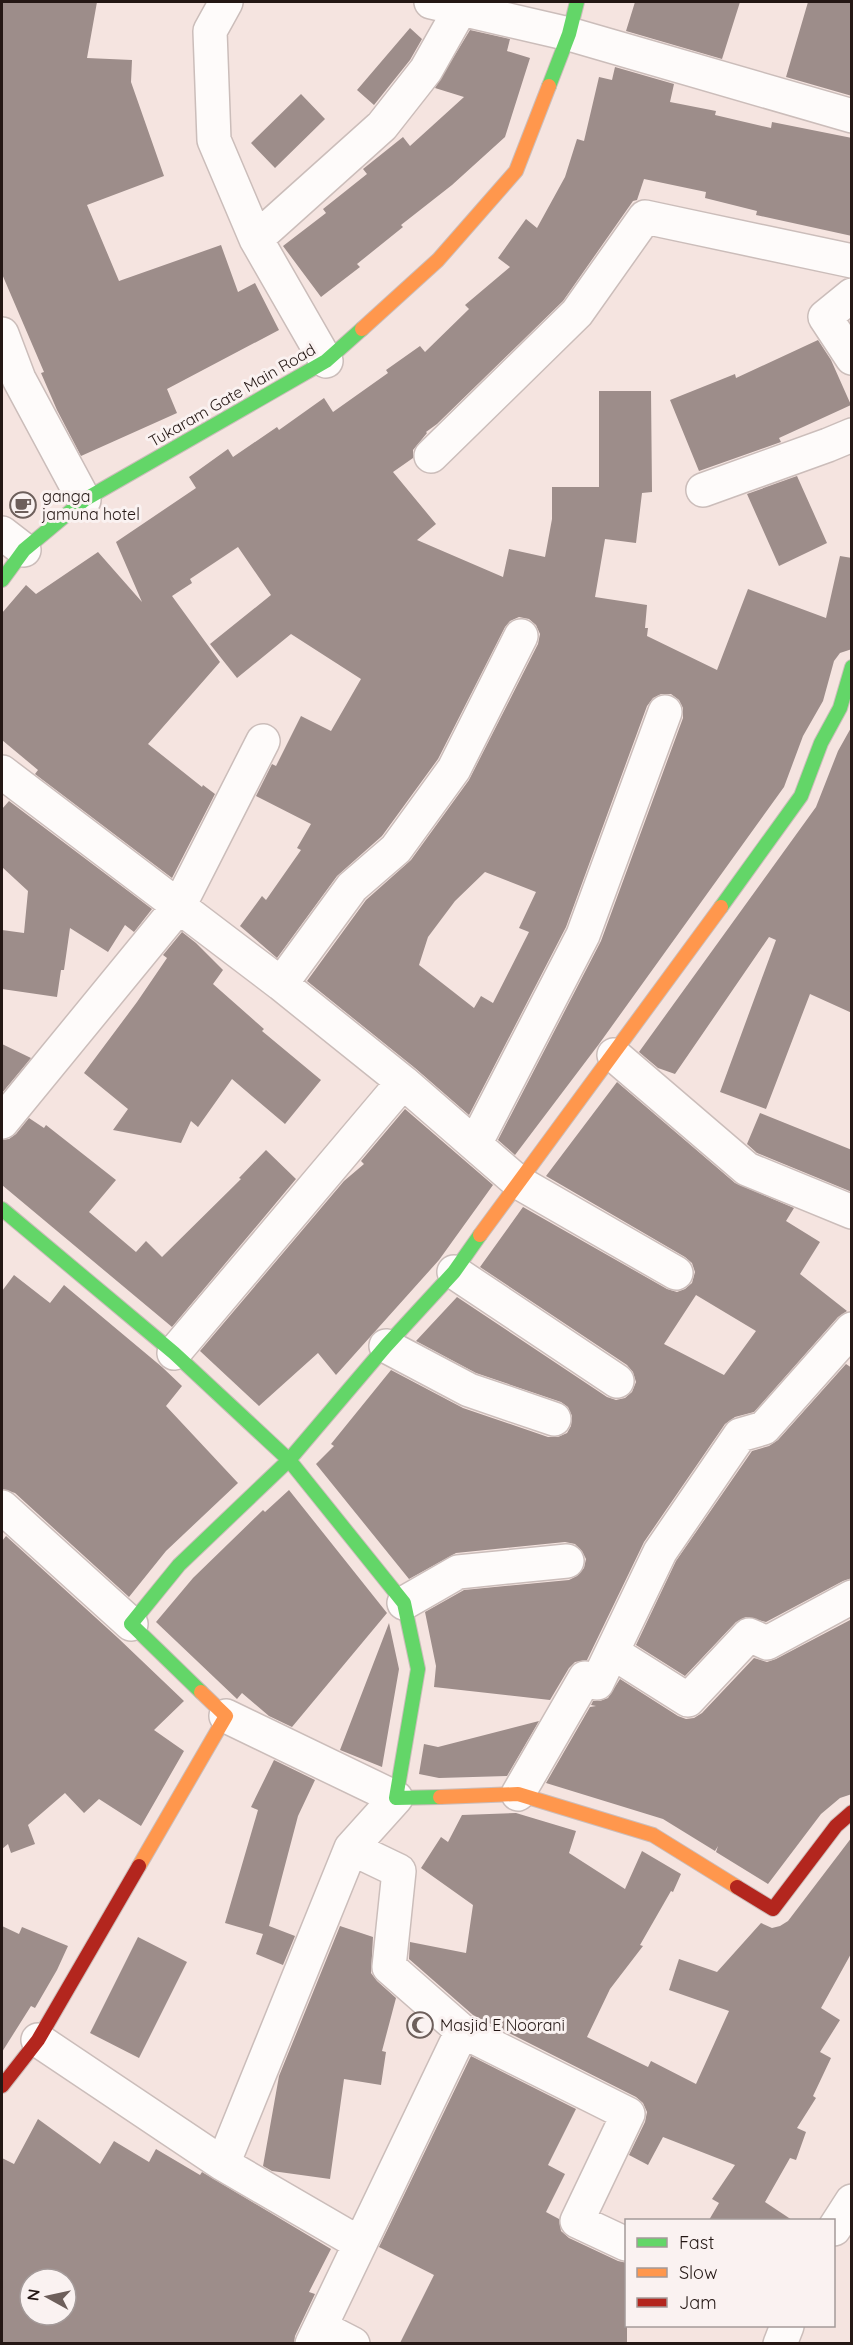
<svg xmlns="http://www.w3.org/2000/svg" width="853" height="2345" font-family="Quicksand,sans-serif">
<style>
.building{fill:#9d8d8a;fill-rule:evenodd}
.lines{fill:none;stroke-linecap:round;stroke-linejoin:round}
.street-casing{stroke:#cbbdba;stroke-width:36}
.fast-casing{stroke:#cbbdba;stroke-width:16}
.slow-casing{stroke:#cbbdba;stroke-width:16}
.jam-casing{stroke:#cbbdba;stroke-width:16}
.street{stroke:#fefbfa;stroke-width:33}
.fast{stroke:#63d668;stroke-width:14}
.slow{stroke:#ff974d;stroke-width:14}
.jam{stroke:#b3261e;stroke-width:14}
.labels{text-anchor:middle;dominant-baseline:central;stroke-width:6;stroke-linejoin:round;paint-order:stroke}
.street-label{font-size:16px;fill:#241714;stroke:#faf2f1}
.poi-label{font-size:16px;fill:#241714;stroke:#faf2f1;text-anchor:start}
</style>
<rect width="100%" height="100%" fill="#f5e4e0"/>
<path class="building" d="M2,2h95l-10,56 45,2 -1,22 33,94 -77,29 32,76 102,-36 17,47 17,-9 24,47 -112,59 10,24 -96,43 -24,-46 -16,-37 3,-1 -42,-98z
M635,2h105l-18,57 -96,-28z
M808,2h44v94l-66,-19z
M410,28l12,11 -12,21 -36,45 -17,-15z
M470,30l40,9 -3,12 23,7 -25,79 -53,48 -51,40 2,2 -46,37 3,3 -39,30 -38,-51 43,-33 -3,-4 44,-35 -4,-5 40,-32 7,9 54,-49 -29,-9z
M615,67l59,17 -4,18 46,9 -1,4 56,13 1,-6 80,16v98l-96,-21 1,-4 -52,-13 1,-6 -62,-13 -7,21 -4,1 -70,100 -126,123 -11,8 1,1 -14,17v8l-20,14 43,52 -19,16 86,37 6,-28 36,8 7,-38v-32h47v-96h52l1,101 -10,1 -6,50 -31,-4 -10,58 52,8 -2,23h3l-1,8 70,34 31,-81 78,29 14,-62 12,2v91l-12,4 -6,8 -11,40 -20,35 -19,51 -185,257 -84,111 -17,-15 103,-199 82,-223v-10l-4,-8 -8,-6h-10l-8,4 -6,8 -81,221 -97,188 -54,-47 -108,-87 59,-81 45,-40 58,-80 69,-136 2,-10 -4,-9 -7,-6 -10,-2 -9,4 -5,6 -67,132 -56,77 -45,40 -60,82 -37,-32 22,-30 4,4 35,-50 -4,-2 14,-24 -55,-28 16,-32 4,2 25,-50 30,15 30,-52 -70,-45 -54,44 -27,-34 61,-49 -33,-48 -48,32 2,4 -20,13 48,66 -72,82 54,43 1,-2 12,9 -43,84 -137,-104 3,-4 -36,-30v-127l24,-28 10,9 62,-42 44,50 -26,-60 80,-54 -7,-11 39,-28 5,8 44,-30 2,3 45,-32 9,14 55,-39 -2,-3 34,-24 5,6 44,-43 -4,-4 45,-38 -12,-9 28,-39 11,9 28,-51 12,-38 7,2 15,-64 13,3zM485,872l51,20 -17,36 10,4 -36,71 -12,-7 -7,12 -55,-43 9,-28 27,-36z
M301,94l24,25 -50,49 -24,-25z
M818,340l13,20 20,45 -72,33 2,4 -82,29 -29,-71 65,-26 1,4z
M797,476l30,67 -48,23 -32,-72z
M852,726v287l-42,-19 -44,115 -46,-17 56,-152 -7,-3 -94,137 -17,-6 -19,-16 177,-245 22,-56z
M9,801l143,108 -18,23 -9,-7 -17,27 -38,-24 -6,42h-3l-4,27 -55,-8v-59l22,3 4,-42 -26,-24v-58z
M182,932l14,11 27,27 -10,14 51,45 -2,2 59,49 -36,44 -53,-45 -34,48 -7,-6 -10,22 -68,-13 15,-21 -44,-36 53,-71 30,-44 -4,-3z
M2,1044l29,14 -29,35z
M617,1082l118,101 59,25 -8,13 34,21 -20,32 47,37 -9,6 -84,95 -19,5 -10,7 -81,118 -57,118 -12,2 -6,6 -19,32 -116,-13 2,-21 -11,-54 39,-22 105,-10 8,-4 7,-8 2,-9 -4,-8 -7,-7 -10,-2 -109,11 -47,26 -93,-115 18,-18 -3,-2 60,-74 72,38 85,29h10l9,-4 4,-7 1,-10 -4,-9 -7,-5 -85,-29 -60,-32 41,-44 150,100 9,3 9,-2 7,-6 4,-10 -3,-10 -6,-7 -147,-98 43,-60 144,82 10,3 8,-3 7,-6 3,-11 -3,-9 -7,-6 -139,-81zM696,1295l60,36 -32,44 -60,-31z
M405,1109l88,76 -54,75 -103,115 -18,-22 -59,53 -59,-55 144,-170 20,-17 -3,-3z
M760,1113l92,37v42l-95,-39 -10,-9z
M29,1118l15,10 2,-3 70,55 -27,32 47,40 10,-11 16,16 79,-78 -2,-1 27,-28 30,29 -124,148 -170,-142v-45l7,-1 7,-5z
M14,1275l36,28 14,-18 98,82 20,19 -16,20 72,77 -72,68 -37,46 -114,-104 -13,-4v-198z
M846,1364l6,4v210l-9,3 -77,41 -20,-5 -10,5 -51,54 -49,-31 40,-84 76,-110 17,-5 9,-6z
M289,1490l98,123 -95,114 -23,-11 -27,-23 -5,6 -81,-77 37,-44 70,-68 2,2z
M6,1536l112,102 66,63 -30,29 30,21 -43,75 -42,-27 -15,14 -19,-20 -37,32 7,19 -24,9 -3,-9 -6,5v-308z
M852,1619v175l-12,4 -19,16 -53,70 -52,-32 2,-6 -3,5 -52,-32 -117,-36 44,-76 6,-1 -5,-1 2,-4h7l8,-3 12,-19 58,37 8,3 8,-1 8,-5 52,-55 13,4 9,-3z
M389,1623l10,46 -17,98 -42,-17z
M539,1721l-32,55 -68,2 -20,-4 5,-30 14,3z
M274,1760l41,20 -17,36 -29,110 26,10 -12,29 -27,-11 7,-20 -38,-11 33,-113 -7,-3z
M516,1813l60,18 -7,22 56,36 17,-38 39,23 -8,18 -2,-1 -31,54 3,1 -33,43 -23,48 61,30 3,-6 45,23 33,-73 -60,-21 10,-31 38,13 44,-49 11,5 8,-2 8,-5 64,-84v115l-31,56 19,12 -20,32 11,6 -18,38 3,2 -19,30 9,4 -10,28 -6,-2 -25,44 27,18h-83l10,-17 -7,-4 23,-34 -72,-28 -15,28 -19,-10 16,-33 2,-10 -4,-9 -7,-6 -163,-82 -64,-56 1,-17 56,11 7,-48 -52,-37 20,-31 7,5 14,-27z
M2,1926l17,8 3,-7 46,19 -11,24 -22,38 -4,-2 -29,46z
M340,1926l33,11 -2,36 6,8 19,17 -14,53 4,1 -5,33 -37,-6 -14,100 -58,-8 -9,-5 16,-90z
M138,1937l49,25 -48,96 -49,-25z
M471,2056l105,53 -28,56 17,9 -19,38 13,7 2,12 8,7 49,23 9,2v80h-227l34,-68 -55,-28z
M38,2119l62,45 14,-23 35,21 7,-13 44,26 2,-3 129,77 -22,43 6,2 -20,42 -1,7h-292v-185l12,6zM30,2279h36v36h-36z"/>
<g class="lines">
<g class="street-casing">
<path id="street" d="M226,2l-16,29 4,109 42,99 70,122
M431,2l138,32 283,82
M256,239l126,-113 44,-56 35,-62
M852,295l-27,22 27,41
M2,334l17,45 65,121
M431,456l146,-143 68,-96 207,44
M703,490l125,-45 24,-10
M2,533l22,17
M2,772l279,212 122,98 115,100 158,91
M281,984l71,-97 44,-38 58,-80 67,-133
M614,1055l133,114 105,43
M2,1122l177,-216 84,-165
M475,1144l108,-209 82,-223
M454,1272l163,109
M386,1346l83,44 85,29
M174,1353l229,-271
M2,1507l129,117
M404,1603l54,-31 109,-11
M612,1652l76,48 61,-65 18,8 85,-46
M518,1794l67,-116 12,5 63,-131 80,-117 24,-7 88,-99
M351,1848l48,23 -10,96 73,64 166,83 -51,107 49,23
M38,2040l185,124 136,79
M223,2164l128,-316 45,-50 -170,-82
M834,2229l18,-28
M320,2327l33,17
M312,2344l150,-313
M780,2344l7,-18"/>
</g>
<g class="fast-casing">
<path id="fast" d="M549,86l20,-52 8,-32
M2,580l22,-30 60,-50 242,-139 36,-32
M721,907l80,-111 20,-53 19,-35 12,-41
M2,1209l172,144 115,107 115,143 14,66 -22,129 44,-1
M201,1692l-70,-68 48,-59 110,-105 97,-114 68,-74 26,-37"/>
</g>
<g class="slow-casing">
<path id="slow" d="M362,329l76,-69 78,-89 33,-85
M480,1235l241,-328
M440,1797l78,-3 135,41 84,52
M139,1866l87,-150 -25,-24"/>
</g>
<g class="jam-casing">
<path id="jam" d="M737,1887l36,22 63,-83 16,-14
M2,2086l36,-46 101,-174"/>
</g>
<use href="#street" class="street"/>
<use href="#fast" class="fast"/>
<use href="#slow" class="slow"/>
<use href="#jam" class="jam"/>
</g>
<defs>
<g id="cafe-ring" transform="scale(1.35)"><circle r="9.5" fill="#faf2f1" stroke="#6d5f5b" stroke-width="1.5"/><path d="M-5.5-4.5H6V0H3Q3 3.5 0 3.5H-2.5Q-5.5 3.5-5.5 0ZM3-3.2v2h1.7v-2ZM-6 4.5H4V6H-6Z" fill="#6d5f5b"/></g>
<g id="mosque-ring" transform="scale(1.35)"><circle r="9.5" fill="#faf2f1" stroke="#6d5f5b" stroke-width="1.5"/><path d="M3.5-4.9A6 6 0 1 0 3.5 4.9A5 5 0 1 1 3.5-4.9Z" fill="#6d5f5b"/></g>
</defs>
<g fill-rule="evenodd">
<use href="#cafe-ring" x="23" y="505"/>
<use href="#mosque-ring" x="420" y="2025"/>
</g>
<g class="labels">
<g class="street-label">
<text transform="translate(232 395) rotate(-30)">Tukaram Gate Main Road</text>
</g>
<g class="poi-label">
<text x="42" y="496">ganga<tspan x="42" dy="18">jamuna hotel</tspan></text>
<text x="440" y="2025">Masjid E Noorani</text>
</g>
</g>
<rect width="853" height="2345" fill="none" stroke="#241714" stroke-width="6"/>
<rect x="625" y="2219" width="210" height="108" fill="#faf2f1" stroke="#a49a99" stroke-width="1.5"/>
<rect x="637" y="2238" width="30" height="9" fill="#63d668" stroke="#a49a99" stroke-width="1.5"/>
<text x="679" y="2249" font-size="18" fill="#241714">Fast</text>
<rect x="637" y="2268" width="30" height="9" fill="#ff974d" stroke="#a49a99" stroke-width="1.5"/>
<text x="679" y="2279" font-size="18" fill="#241714">Slow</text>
<rect x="637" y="2298" width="30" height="9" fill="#b3261e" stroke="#a49a99" stroke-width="1.5"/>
<text x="679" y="2309" font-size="18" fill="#241714">Jam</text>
<g transform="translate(48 2297) rotate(278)"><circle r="28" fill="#faf2f1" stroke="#a49a99" stroke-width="1.5"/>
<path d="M0-4.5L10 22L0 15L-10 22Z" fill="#6d5f5b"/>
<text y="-9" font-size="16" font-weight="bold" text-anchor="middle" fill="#241714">N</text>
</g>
</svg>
